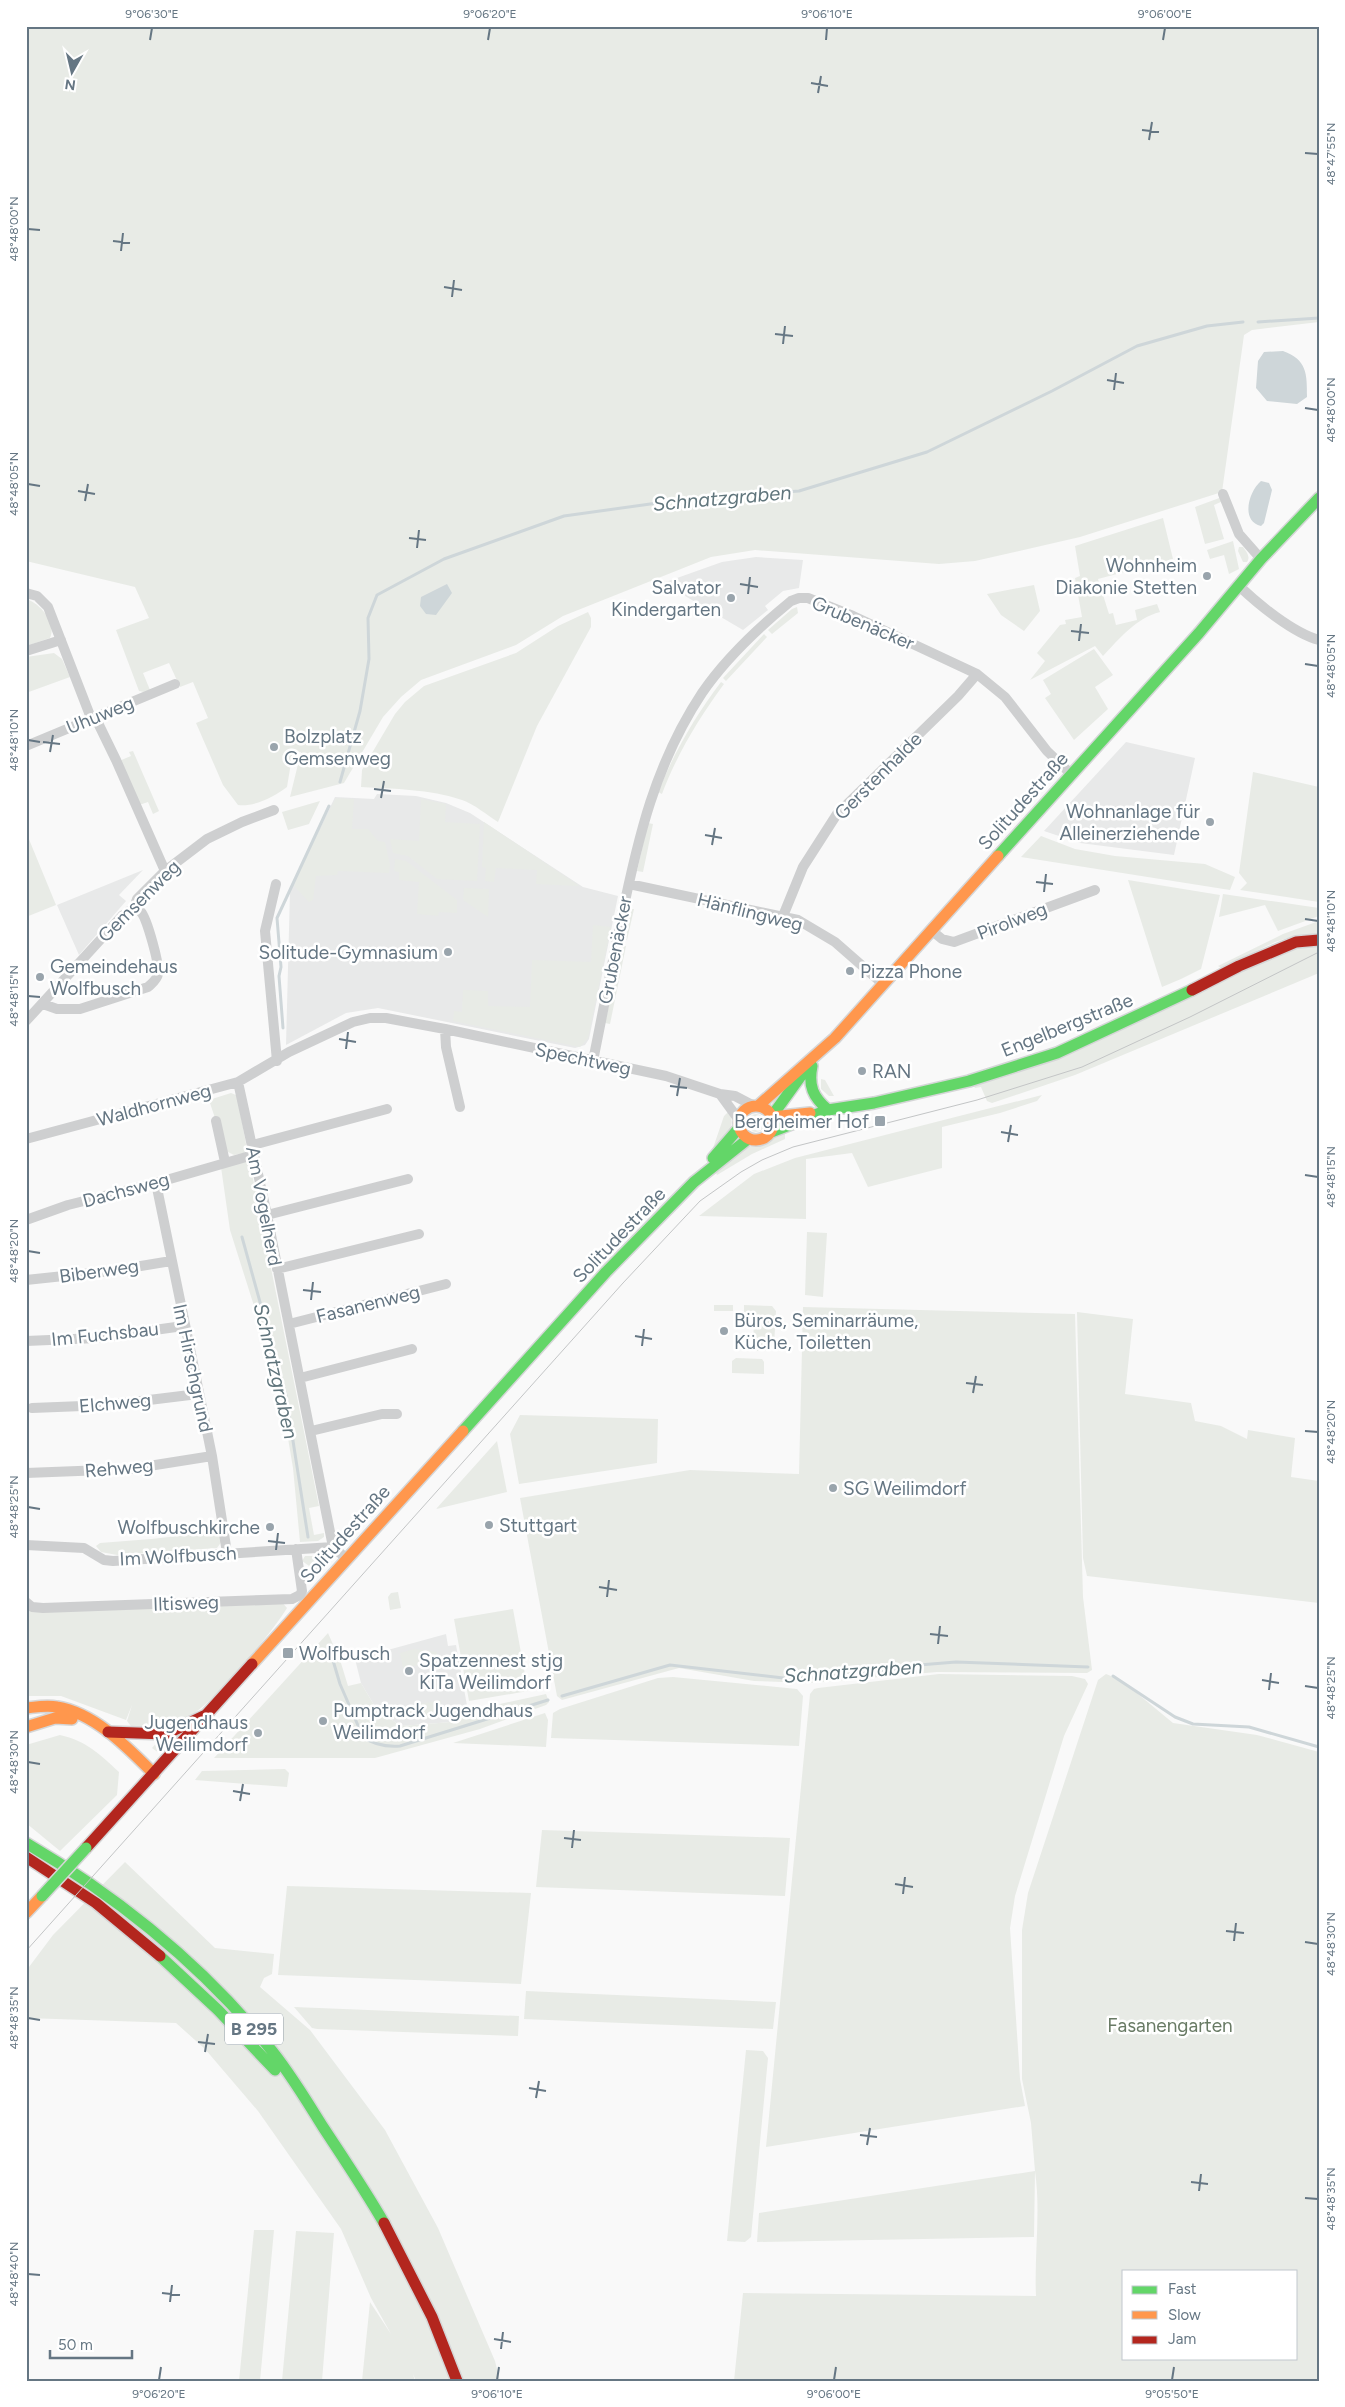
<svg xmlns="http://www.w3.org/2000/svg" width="1345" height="2407" font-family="Figtree,sans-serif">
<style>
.built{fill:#e8e9e9}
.green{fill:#e8ebe6;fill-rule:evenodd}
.water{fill:#ced6d9}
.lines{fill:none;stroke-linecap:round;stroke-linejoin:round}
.stream{stroke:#ced6d9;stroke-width:3}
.fast-casing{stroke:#d5d6d7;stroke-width:14}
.slow-casing{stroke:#d5d6d7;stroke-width:14}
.jam-casing{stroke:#d5d6d7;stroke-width:14}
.street{stroke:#cecfd0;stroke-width:10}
.fast{stroke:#63d668;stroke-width:11}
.slow{stroke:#ff974d;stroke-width:11}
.jam{stroke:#b3261e;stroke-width:11}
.tram{stroke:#c3c5c6;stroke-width:1}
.fast-bridge-casing{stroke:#d5d6d7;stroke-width:14;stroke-linecap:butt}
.fast-bridge{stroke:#63d668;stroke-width:11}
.ticks{fill:none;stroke:#657683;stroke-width:2}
.poi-dot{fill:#99a4ac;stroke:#fff;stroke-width:2}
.labels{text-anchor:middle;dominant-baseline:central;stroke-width:5;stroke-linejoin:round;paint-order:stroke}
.shield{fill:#fff;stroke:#939fa8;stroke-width:1}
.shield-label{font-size:18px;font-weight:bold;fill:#657683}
.poi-label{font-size:19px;fill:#657683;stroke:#fff;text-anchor:start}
.street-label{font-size:19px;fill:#657683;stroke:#fff}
.park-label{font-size:19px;fill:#687a64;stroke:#fff}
.water-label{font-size:20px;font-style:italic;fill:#60757c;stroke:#fff}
.neatline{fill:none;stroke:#657683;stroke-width:2}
.ticks-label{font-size:12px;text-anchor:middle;fill:#657683}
</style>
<rect width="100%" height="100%" fill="#f9f9f9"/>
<path class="built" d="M756,557l47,3 -4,28 -16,3 -18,15 3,4 -25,20 -80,-47 59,-21z
M1126,742l69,16 -21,97 -94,-12 -36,-12z
M377,794l39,2 30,7 24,10 113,74 35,9 -29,143 -4,6 -10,3 -197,-40 -32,5 -60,32 4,-154 45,-94 39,2z
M143,870l-24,25 7,6 -47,54 -22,-50z
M446,1634l2,12 8,-1 12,66 -17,11 -50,4 -24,-16 -16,-27 -6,-24z"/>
<path class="green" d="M26,26h1293v296l-67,8 -8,5 -22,157 -142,45 -105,24 -36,3 -184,-14 -44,7 -148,59 -47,29 -95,35 -20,17 -18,20 -39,66 -54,14 11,-45 -8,-1 -6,36c-13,10 -33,20 -49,18l-15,-20 -27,-62 12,-5 -15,-36 -13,5 -11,-24 -26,10 7,17 -6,2 -5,-1 -23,-61 33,-12 -14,-31 -109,-26z
M1222,497l1,4 -9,4 10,34 -19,5 -10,-37z
M1163,518l10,41 -75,20 11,35 4,-1 3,12 21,-5 -2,-10 22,-6 3,8c-24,6 -41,27 -57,44l-8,-10 -65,34 15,-19 -8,-8 23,-28 6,-1 -1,-4 17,-3 -7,-39 5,-2 -5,-30z
M1233,541l6,28 -10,5 -5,-19 -14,4 -3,-9z
M1239,547h4c3,4 8,10 4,15h-4l-5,-11z
M1034,585l6,26 -16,20 -23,-16 -14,-21z
M26,599c14,4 31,24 24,39l-21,7 -3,-8z
M797,607l1,6 -26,21 -4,-4 24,-21z
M588,612l3,6v9l-54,99 -39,96c-11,-7 -24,-18 -36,-22 -33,-11 -67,-11 -101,-13l1,-17 33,-56 10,-12 19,-16 92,-33 42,-27z
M764,634l3,3 -41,44 -3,-3z
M1094,649l19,26 -18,12 13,22 -34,31 -29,-42 6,-4 -8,-14z
M54,653l8,6 8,18 -44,16v-36z
M721,682l3,2c-25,34 -47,70 -62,110l-4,-2c16,-39 37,-76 63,-110z
M133,751l26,60 -6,3 -5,-12 -9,3 -20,-44 12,-5 -2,-4z
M1253,772l66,15v115l-79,-12 7,-7 -8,-10z
M336,798l18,1 -2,30h16l10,12 7,1 5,23 -1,8 -51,-2 -1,4 -21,1 -3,24 -4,2 -15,-16 6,-18z
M421,799l25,5 -1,18 35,2 -3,57 -40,-2 -29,-23 -15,-3 -3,-14 29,2z
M320,801l-11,23 -21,6 -6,-18z
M484,822l94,63v1l-42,-2 1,-14 -41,-2 -2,14 -9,-1 1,-13 -4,-1z
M648,823l5,1 -10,48 -6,-1z
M26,832l30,73 -30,12z
M1041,836l34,13 40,7 90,8 30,13 -5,13 -209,-33z
M395,859l11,2 51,39v13l-18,-1 -1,4 -21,-2 2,-32 -20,-2v-8l-5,-1z
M1128,880l92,15 -19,74 -20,10 -5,-19 5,19 -19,8z
M464,888l25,1 -1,28 -25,-17z
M1223,894l96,14v8l-41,15 -13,-26 -46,12z
M630,909h4l-7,31 -4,-1z
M1319,921v12l-28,4 -16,5 -54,26 -3,-2 65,-32z
M593,925l18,2 -23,111 -8,9 -127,-26 1,-10 8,1 1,-22 25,1v15l42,1 2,-47 59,2z
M1319,945v28l-244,102 -83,28 -5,-2 -6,-14 -6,1 -1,-2 84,-27 211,-101 32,-11z
M622,946h4l-16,78 -5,-1z
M821,1079l4,1 9,16h-5l-8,-7z
M231,1093l5,2 2,6 9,48 -3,4 -10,2 -8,-4 -16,-48 2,-4z
M1042,1095l-5,6 -37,12 -58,14v41l-74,19 -16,-34 -46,6v60l-107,-3 55,-42 41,-16z
M729,1111c9,19 -6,30 -18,43l13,-38z
M747 1123a9 9 0 1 1 18 0a9 9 0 1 1-18 0Z
M785,1130v9l-33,15 -35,21 -1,-2 31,-26 18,-2z
M245,1161l5,3 69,342 -10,2 5,27 10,-2v4l-6,4 -18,1 -7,-74 -14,-83 -49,-155 -9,-63z
M807,1232l20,1 -4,64 -18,-2z
M714,1305h19v6h-19z
M744,1305l28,1 4,5 -2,34 -7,6h-14l1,-36 -10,-1z
M803,1307l272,7 8,283 9,73 -5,3 -150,-1 -127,11 -56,-2 -75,-13 -117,32 -5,-4 -37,-198 170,-28 109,4z
M1077,1312l56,7 -8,75 66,9 4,18 26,5 26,13 1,-9 47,8 -4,39 28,4v122l-232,-27 -4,-18z
M736,1358l26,1 2,3v12l-32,-1v-12z
M520,1415l138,4 -1,44 -138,21 -9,-50z
M497,1441l10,51 -71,17z
M215,1532l4,1 3,8 -5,7 -100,7 -16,-3 -5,-6 4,-3 51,-4z
M305,1556h20l3,6 -10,10 -16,-11z
M398,1592l3,16 -11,2 -2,-13 3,-4z
M281,1601l6,7c-14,24 -75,96 -97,108 -17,9 -38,11 -56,14l-7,-9 5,-16 -6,15 -65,-24h-35v-89z
M513,1609l15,82 -59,10 -15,-82z
M328,1633l13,30 7,23 13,-3 16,27 24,16 50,-4 17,-11 78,-17 3,8 -3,3 -66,24 -105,29h-161z
M414,1649l23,3 1,10 -35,6 -3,-15z
M939,1674l133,2 13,3 3,5 -24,52 -49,160 -5,32 10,151 5,27 -259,41 44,-453 4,-5 4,-1z
M1106,1674l15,6 52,43 84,12 62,17v629h-585l9,-88 293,3c-2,-41 5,-83 -1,-125l-1,66 -277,5 2,-29 276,-42 -4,-48 -9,-44v-149l6,-37 70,-213zM1124,2271h172v87h-172z
M673,1677l124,12 6,7 -4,50 -248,-8 2,-25 7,-4 98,-31z
M441,1700l-1,9 -4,7 -11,3 -20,-6 -2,-6z
M545,1713l3,7 -2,27 -93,-4z
M60,1735c26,6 40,19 59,37l-2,23 -57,56 -34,-28v-78z
M172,1737l-13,16 -7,-5 7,-8z
M285,1769l4,4 -2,14 -92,-7 7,-9z
M542,1830l248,8 -5,58 -249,-9z
M125,1862l90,86 59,6 -2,20 -8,4 -4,9 50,43 75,100 53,98 57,133 5,20h-84l-3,-7 2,7h-53l8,-79 21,32 -20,-36 -30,-69 -83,-118 -53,-62 -29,-26 -150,-5v-47l27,-36z
M287,1886l244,7 -10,91 -243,-9z
M526,1991l250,11 -3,27 -249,-10z
M294,2007l225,9 -1,20 -201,-7 -5,-1z
M746,2050l17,1 5,7 -17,179 -6,5 -18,-1z
M254,2230h20l-14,151h-21z
M296,2231l38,2 -12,148h-40z"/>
<path class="water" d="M1283,351c24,9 24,22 24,46l-10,7 -30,-3 -11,-13 2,-27 6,-9z
M1261,481l8,2 3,7 -8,33 -3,3c-21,-5 -12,-35 0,-45z
M447,584l5,9 -16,22 -10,-1 -6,-8 1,-9z"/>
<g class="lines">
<path class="stream" d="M1258,322l61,-4
M340,782l20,-71 9,-52 -1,-41 9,-23 67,-36 120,-43 115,-16 120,-9 128,-39 125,-61 85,-45 70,-20 36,-4
M283,1028l-4,-52 2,-9 -4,-49 52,-112
M242,1237l44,159 22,141
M329,1647l11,37 23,53c11,8 23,10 37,9l148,-46
M1113,1676l62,41 18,7 56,3 70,20
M562,1696l108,-31 122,14 69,-5 58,-9 37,-3 132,5"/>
<g class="fast-casing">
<path id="fast" d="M998,856l201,-223 62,-74 58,-61
M812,1066c-4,20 1,31 16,44
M772,1116l31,-43
M771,1132l57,-22 46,-7 95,-22 88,-28 135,-63
M713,1158l26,-30
M463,1431l143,-159 88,-90 54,-43
M26,1843c92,54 174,120 242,203 21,25 38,54 55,81 21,32 42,63 61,96
M160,1956l58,54 57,60"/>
</g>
<g class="slow-casing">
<path id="slow" d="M739 1123a17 17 0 1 1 34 0a17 17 0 1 1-34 0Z
M758,1106l77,-68 163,-182
M772,1117l38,-4
M252,1664l211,-233
M26,1708c10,-1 21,-3 31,-1 38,6 71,41 97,67
M26,1727l29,-9 17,1
M26,1913l16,-17"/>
</g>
<g class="jam-casing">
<path id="jam" d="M1192,990l47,-24 57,-24 23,-2
M108,1732l58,2 42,-20
M86,1848l166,-184
M26,1857l70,46 64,53
M384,2223l48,94 25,64"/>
</g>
<path class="street" d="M1223,494l16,40 22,25
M1239,586c19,18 54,47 80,54
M26,593l11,3 11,11 43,111
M26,651l35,-11
M91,718l7,5 18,37 49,111
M26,746l149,-62
M276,884l-11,47 12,130
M629,884l169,36 37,22 48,42
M783,916l20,-49 34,-53 121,-118 19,-22
M931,930l11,9 12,3 141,-52
M43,1004l14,5h23l68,-22c4,-4 9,-7 10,-13 2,-9 -11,-55 -17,-62 -2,-2 -5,-3 -7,-4
M26,1021l96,-105 12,-8 3,-9 28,-28 42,-32 35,-17 32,-12
M445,1029l1,18 14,60
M593,1061c9,-47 19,-94 28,-141 17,-82 34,-156 81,-227 24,-35 56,-65 89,-92l8,-3h9l45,18 124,58 28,23 42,54 24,23
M238,1082l29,133 66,332 14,12
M720,1094l19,26
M216,1121l9,41
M26,1139l212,-57 51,-30 64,-30 17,-4h16l59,11 221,47 54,18 15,2 19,10
M253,1145l134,-36
M156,1183l56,273 15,97
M267,1215l141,-36
M26,1220l42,-15 88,-22 97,-28
M277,1269l142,-35
M26,1280l85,-9 60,-10
M289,1324l157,-40
M26,1341l71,-3 86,-12
M300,1378l112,-29
M32,1408l76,-3 90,-11
M311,1431l71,-17h15
M26,1473l104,-4 82,-13
M26,1545l58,3 20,12 9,1 220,-14
M26,1602l6,5 11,1 249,-9 8,-4 2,-4 -6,-42"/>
<use href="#fast" class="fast"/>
<use href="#slow" class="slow"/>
<use href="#jam" class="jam"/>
<path class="tram" d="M26,1951l597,-668 77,-82 41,-29 21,-12 31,-13 184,-47 105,-33 108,-50 129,-65"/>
<g class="fast-bridge-casing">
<path id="fast-bridge" d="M42,1896l44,-48"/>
</g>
<use href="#fast-bridge" class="fast-bridge"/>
</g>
<path class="ticks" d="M150,40l2,-12M488,40l2,-12M826,40l1,-12M1163,40l2,-12M811,83l17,3M818,93l3,-17M1142,130l17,2M1149,140l3,-18M1305,153l13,1M28,229l12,1M113,241l17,2M121,251l2,-18M444,287l18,3M452,297l2,-17M775,334l18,2M783,344l2,-18M1107,380l17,3M1114,390l2,-17M1305,408l13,2M28,484l12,2M78,491l17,3M85,501l3,-17M409,538l17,2M417,548l2,-18M740,584l18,3M748,594l2,-17M1071,631l18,2M1079,641l2,-17M1305,664l13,2M28,740l12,2M43,742l17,2M50,752l3,-17M374,789l17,2M381,798l3,-17M705,835l17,3M712,845l3,-17M1036,882l17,2M1044,892l2,-18M1305,919l13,2M28,996l12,1M339,1039l17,3M346,1049l2,-17M670,1086l17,2M677,1096l3,-18M1001,1132l17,3M1008,1142l3,-17M1305,1175l13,2M28,1251l12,2M303,1290l18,2M311,1300l2,-18M635,1336l17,3M642,1346l2,-17M966,1383l17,2M973,1393l3,-17M1305,1431l13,1M28,1507l12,2M268,1541l17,2M276,1550l2,-17M599,1587l18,3M607,1597l2,-17M930,1634l18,2M938,1644l2,-18M1262,1680l17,3M1305,1686l13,2M1269,1690l2,-17M28,1762l12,2M233,1791l17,3M240,1801l3,-17M564,1838l17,2M572,1848l2,-18M895,1884l18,3M903,1894l2,-17M1226,1931l18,2M1234,1941l2,-18M1305,1942l13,2M28,2018l12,2M198,2042l17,2M205,2052l3,-18M529,2088l17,3M536,2098l3,-17M860,2135l17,2M867,2145l3,-17M1191,2182l17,2M1199,2191l2,-17M1305,2198l13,1M28,2274l12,1M162,2293l18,2M170,2302l2,-17M494,2339l17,3M501,2349l2,-17M159,2380l2,-13M497,2380l2,-13M834,2380l2,-13M1172,2380l2,-13"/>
<g class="poi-dot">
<circle cx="1207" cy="576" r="5"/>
<circle cx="731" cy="598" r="5"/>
<circle cx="274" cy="747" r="5"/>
<circle cx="1210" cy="822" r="5"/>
<circle cx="448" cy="952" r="5"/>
<circle cx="850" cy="971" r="5"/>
<circle cx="40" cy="977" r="5"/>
<circle cx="862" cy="1071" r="5"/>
<rect x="874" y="1115" width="12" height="12" rx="2.5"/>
<circle cx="724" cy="1331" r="5"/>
<circle cx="833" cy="1488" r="5"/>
<circle cx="489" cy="1525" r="5"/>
<circle cx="270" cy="1527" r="5"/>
<rect x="282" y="1647" width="12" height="12" rx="2.5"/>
<circle cx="409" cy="1671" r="5"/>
<circle cx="323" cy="1721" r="5"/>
<circle cx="258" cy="1733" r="5"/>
</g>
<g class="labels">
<rect class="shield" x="225" y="2013.5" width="58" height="31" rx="4"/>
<g class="shield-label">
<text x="254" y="2029">B 295</text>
</g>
<g class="poi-label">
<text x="1197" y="565" text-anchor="end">Wohnheim<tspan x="1197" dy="22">Diakonie Stetten</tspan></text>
<text x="721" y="587" text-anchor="end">Salvator<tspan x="721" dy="22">Kindergarten</tspan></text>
<text x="284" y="736">Bolzplatz<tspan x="284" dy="22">Gemsenweg</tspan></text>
<text x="1200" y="811" text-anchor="end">Wohnanlage für<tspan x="1200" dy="22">Alleinerziehende</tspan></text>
<text x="438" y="952" text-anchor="end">Solitude-Gymnasium</text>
<text x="50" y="966">Gemeindehaus<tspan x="50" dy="22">Wolfbusch</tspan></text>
<text x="860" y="971">Pizza Phone</text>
<text x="872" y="1071">RAN</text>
<text x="869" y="1121" text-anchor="end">Bergheimer Hof</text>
<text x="734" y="1320">Büros, Seminarräume,<tspan x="734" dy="22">Küche, Toiletten</tspan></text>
<text x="843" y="1488">SG Weilimdorf</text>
<text x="499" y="1525">Stuttgart</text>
<text x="260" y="1527" text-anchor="end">Wolfbuschkirche</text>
<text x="299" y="1653">Wolfbusch</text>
<text x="419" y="1660">Spatzennest stjg<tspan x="419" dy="22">KiTa Weilimdorf</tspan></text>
<text x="333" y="1710">Pumptrack Jugendhaus<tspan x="333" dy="22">Weilimdorf</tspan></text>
<text x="248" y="1722" text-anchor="end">Jugendhaus<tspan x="248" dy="22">Weilimdorf</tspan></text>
</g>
<g class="street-label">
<text transform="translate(863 623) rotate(23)">Grubenäcker</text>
<text transform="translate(100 715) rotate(-22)">Uhuweg</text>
<text transform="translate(878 776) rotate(-45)">Gerstenhalde</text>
<text transform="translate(1023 801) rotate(-48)">Solitudestraße</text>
<text transform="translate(139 901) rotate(-45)">Gemsenweg</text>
<text transform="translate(750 912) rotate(14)">Hänflingweg</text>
<text transform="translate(1012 921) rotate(-21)">Pirolweg</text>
<text transform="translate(615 950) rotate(-79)">Grubenäcker</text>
<text transform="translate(1067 1025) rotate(-22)">Engelbergstraße</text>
<text transform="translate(583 1059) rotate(12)">Spechtweg</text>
<text transform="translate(154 1105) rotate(-15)">Waldhornweg</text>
<text transform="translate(126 1190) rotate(-15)">Dachsweg</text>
<text transform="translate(264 1206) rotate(79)">Am Vogelherd</text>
<text transform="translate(619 1235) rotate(-46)">Solitudestraße</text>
<text transform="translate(99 1271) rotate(-8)">Biberweg</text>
<text transform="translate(368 1304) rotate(-14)">Fasanenweg</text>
<text transform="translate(105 1334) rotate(-6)">Im Fuchsbau</text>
<text transform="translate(193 1368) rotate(78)">Im Hirschgrund</text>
<text transform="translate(115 1403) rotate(-5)">Elchweg</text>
<text transform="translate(119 1468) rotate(-5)">Rehweg</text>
<text transform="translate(345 1534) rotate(-48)">Solitudestraße</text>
<text transform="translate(178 1556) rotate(-3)">Im Wolfbusch</text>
<text transform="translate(186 1603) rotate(-2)">Iltisweg</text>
</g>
<g class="park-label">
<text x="1170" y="2025">Fasanengarten</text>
</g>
<g class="water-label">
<text transform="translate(722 498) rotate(-5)">Schnatzgraben</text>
<text transform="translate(276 1371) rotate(77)">Schnatzgraben</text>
<text transform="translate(853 1671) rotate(-4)">Schnatzgraben</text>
</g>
</g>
<rect width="1345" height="2407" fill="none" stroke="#ffffff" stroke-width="55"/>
<rect x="1122" y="2270" width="175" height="90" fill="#ffffff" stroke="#c1c8cd"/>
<rect x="1132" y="2286" width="25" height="8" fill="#63d668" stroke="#c1c8cd"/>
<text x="1168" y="2294" font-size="15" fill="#657683">Fast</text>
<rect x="1132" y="2311" width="25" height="8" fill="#ff974d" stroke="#c1c8cd"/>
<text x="1168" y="2320" font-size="15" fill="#657683">Slow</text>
<rect x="1132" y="2336" width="25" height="8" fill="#b3261e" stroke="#c1c8cd"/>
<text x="1168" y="2344" font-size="15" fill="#657683">Jam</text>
<g transform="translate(72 72) rotate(188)" stroke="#ffffff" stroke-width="4" paint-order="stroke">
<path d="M0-4L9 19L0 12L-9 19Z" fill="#657683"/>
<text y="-8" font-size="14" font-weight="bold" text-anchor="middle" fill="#657683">N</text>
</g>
<path d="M50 2350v8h82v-8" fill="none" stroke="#657683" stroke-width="2.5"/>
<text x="58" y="2350" font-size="15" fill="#657683" stroke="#ffffff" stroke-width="4" paint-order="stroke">50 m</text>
<rect x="28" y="28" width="1290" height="2352" class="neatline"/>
<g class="ticks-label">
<text x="152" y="18">9°06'30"E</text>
<text x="490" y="18">9°06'20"E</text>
<text x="827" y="18">9°06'10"E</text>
<text x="1165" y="18">9°06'00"E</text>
<text transform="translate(1331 154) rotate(-90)" y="4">48°47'55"N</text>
<text transform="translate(14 229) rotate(-90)" y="4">48°48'00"N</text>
<text transform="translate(1331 410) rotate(-90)" y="4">48°48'00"N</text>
<text transform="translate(14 484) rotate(-90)" y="4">48°48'05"N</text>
<text transform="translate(1331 666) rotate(-90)" y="4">48°48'05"N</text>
<text transform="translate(14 740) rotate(-90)" y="4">48°48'10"N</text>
<text transform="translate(1331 921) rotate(-90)" y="4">48°48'10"N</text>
<text transform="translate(14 996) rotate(-90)" y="4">48°48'15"N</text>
<text transform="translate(1331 1177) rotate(-90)" y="4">48°48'15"N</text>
<text transform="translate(14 1251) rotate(-90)" y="4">48°48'20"N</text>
<text transform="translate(1331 1432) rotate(-90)" y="4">48°48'20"N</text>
<text transform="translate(14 1507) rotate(-90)" y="4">48°48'25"N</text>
<text transform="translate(1331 1688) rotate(-90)" y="4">48°48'25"N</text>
<text transform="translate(14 1762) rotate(-90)" y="4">48°48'30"N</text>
<text transform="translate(1331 1944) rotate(-90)" y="4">48°48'30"N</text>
<text transform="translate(14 2018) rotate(-90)" y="4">48°48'35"N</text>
<text transform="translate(1331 2199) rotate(-90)" y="4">48°48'35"N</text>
<text transform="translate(14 2274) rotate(-90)" y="4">48°48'40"N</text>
<text x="159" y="2398">9°06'20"E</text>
<text x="497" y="2398">9°06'10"E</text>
<text x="834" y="2398">9°06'00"E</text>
<text x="1172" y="2398">9°05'50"E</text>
</g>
</svg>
